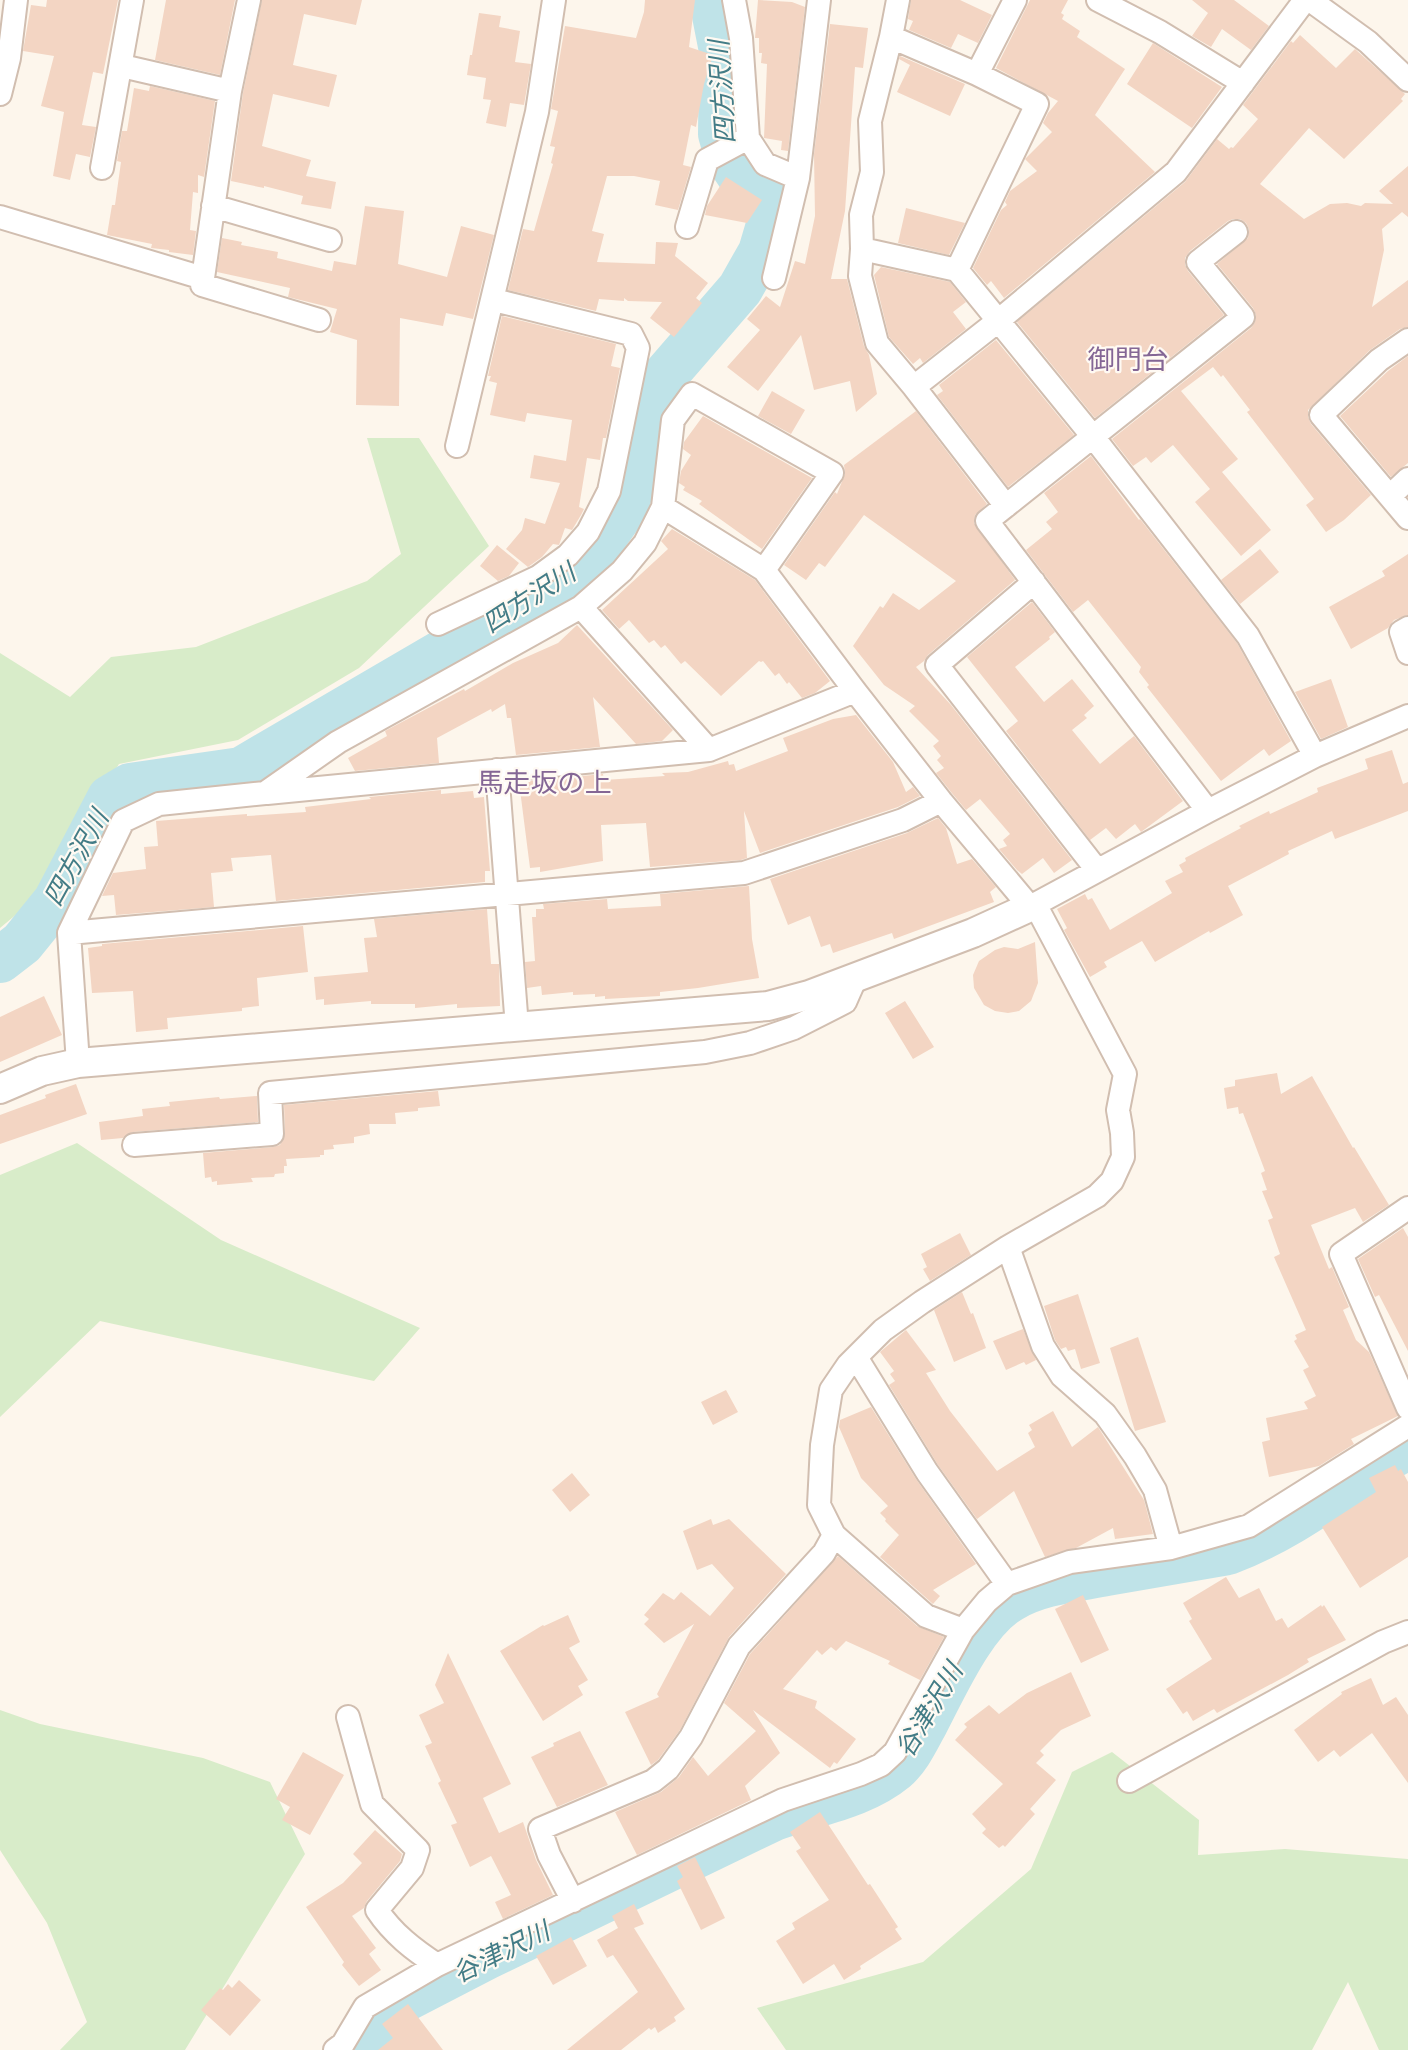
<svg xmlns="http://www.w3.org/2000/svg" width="1408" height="2050" font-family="Jost,'Noto Sans JP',sans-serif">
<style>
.green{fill:#d8ecc9}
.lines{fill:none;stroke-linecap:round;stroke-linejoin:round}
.river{stroke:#bfe3e8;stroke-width:46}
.building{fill:#f3d5c3}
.minor-casing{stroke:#d1beb0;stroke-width:26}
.tertiary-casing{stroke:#d1beb0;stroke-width:32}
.minor{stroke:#fff;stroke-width:22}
.tertiary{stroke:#fff;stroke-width:28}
.labels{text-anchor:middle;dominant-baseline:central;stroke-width:4.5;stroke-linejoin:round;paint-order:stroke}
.water-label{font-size:26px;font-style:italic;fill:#437c86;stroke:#fffaf3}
.quarter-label{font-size:27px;fill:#846695;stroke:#fffaf3}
</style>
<rect width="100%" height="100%" fill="#fdf6ec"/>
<path class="green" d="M367,438h52l70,108 -130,122 -121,72 -119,24 -89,139 -30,25v-275l70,44 41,-40 85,-10 171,-66 34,-27z
M77,1143l144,97 199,88 -46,53 -274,-60 -100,96v-242z
M0,1710l40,14 163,34 67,24 35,72 -120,196h-125l27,-28 -40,-99 -47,-73z
M1112,1752l87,68 -1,35 87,-6 123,10v191h-29l-31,-68 -36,68h-526l-29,-42 166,-46 108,-93 41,-97z"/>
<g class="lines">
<path class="river" d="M0,960l22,-17 34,-42 54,-103 20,-12 111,-16 327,-191 25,-26 34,-48 15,-85 14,-34 84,-97 21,-37 13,-44 -9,-13 -25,-19 -12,-18 -7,-24 1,-83 -10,-51
M383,2050l-6,-5 -3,-14 8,-15 19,-15 85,-44 288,-139c40,-15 87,-21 121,-49 13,-11 21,-29 30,-45 20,-38 48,-103 86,-125 28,-17 65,-20 96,-26 41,-7 81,-14 121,-21 59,-22 110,-62 163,-96l17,-9"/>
</g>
<path class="building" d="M47,0h71l-15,74 -10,-2 -11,53 14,2 -6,30 -14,-3 -6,26 -17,-4 11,-64 -23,-6 13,-50 -31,-5 8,-46 15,2z
M166,0h69l-15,75 -65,-15z
M262,0h100l-6,25 -52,-11 -11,51 44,10 -8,32 -56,-13 -11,52 49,14 -5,16 30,6 -5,27 -30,-5 2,-8 -39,-10v2l-33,-7 12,-88z
M645,0h50l-6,47 24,8 -9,29 -8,43 -5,-2 -8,40 8,2 -13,43 -23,-5 5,-24 -26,-5h-27l-15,55 12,3 -7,28 58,2 1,-22 22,1 -3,13 33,27 -12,15 6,5 -28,34 -24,-19 12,-16 -34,-1 -4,-3v3l-25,-2 -3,12 -88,-21 15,-61 11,2 19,-67 -2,-1 4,-16 -5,-1 8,-35 -7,-2 14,-83 71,12 8,-26z
M758,0l34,2 13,5 -17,144 -7,-1 1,-9 -18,-3 3,-74 -6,-1 1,-10h-3v-15h-4z
M911,0h49l32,15 -14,28 -20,-9 -7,14 -42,-18 4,-9 -5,-2z
M1030,0h38l-7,13 3,2 -2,4 18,12 -3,6 48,32 -30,46 60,57 -151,126 -13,-17 -4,4 -14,-17 28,-58 6,-5 -2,-3 5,-11 27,-20 -12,-12 27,-27 -9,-9 5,-10 10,-12 -62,-33z
M1192,0h42l35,26 -18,24 -29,-21 -11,18 -19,-11 16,-23z
M479,13l22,3 -2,11 21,4 -5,31 16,2 -7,41 -14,-2 -4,24 -20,-4 5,-23 -8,-1 3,-21 -19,-3 3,-20h2z
M830,24l38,4 -5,40 -8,-1 -10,144 -14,68h16l17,67 5,9 8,39 -21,18 -6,-31 -36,9 -13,-55 -43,56 -31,-24 33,-37 -13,-11 19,-23 14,11 15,-46 10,3 10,-48 -1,-62z
M1300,35l36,33 19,-19 50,45 -4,5 2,2 -59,58 -35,-31 -49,56 44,35 26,-15 17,-1 14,3 4,-3 28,1 -14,-13 29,-25v51l-6,-5 -20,17 2,21 -12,57 36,-27v47l-8,2 -30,21 -62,60v7l3,7 60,71 -27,25 -18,12 -20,-27 8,-6 -67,-87 3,-2 -27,-35 -2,2 -8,-10 -32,24 57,68 -16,13 49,58 -30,26 -46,-54 15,-13 -37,-44 -22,18 -5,-6 -13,9 -21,-27 139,-111 4,-6 1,-7 -3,-7 -36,-44 31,-26 1,-9 -3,-6 -6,-4h-7l-5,2 -38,30 -5,7v7l3,6 36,44 -129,103 -78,-96 168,-140 32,-43 12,10 2,-2 2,1 25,-29 -15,-14 48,-64 2,2z
M1153,43l69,44 -30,41 -65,-44z
M900,56l65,28 -15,32 -53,-24 13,-27 -11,-6z
M150,86l65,15 -11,76 -6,-2v18l-5,-1 -3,38 6,1 -3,24 -24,-3v-2l-18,-2 1,-4 -45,-9 5,-30h3l6,-43 -4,-1 5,-30h5l7,-43 15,3z
M726,177l36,23 -15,23 -42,-8 2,-9z
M365,206l39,5 -6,53 49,13 14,-51 33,9 -21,84 -27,-6 -3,13 -43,-8 -1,88 -43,-1 1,-65 -27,-8 7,-23 -49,-12 2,-9 -73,-16 5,-34 20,4 -1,3 37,7 -1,6 55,13 2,-10 22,4z
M906,208l59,15 -16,32 -51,-12z
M881,267l69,15 16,20 -13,10 13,17 -43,34 -3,-5 -7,6 -24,-27 -15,-62z
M502,316l114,28 -5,22 9,2 -14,70h-3l-3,22 -13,-2 -8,49 5,2 -3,6 -9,15 -7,-2 -6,17 -6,-1 -11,13 -14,10 -22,-18 16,-19 3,-12 20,6 15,-41 -30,-5 4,-23 32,6 6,-41 -45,-7 -2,9 -35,-7 7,-32 -8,-2 2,-5h-3z
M996,340l78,95 -66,52 -71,-92 6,-4 -4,-6z
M1408,356v107l-17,14 -51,-61 48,-45z
M772,391l33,19 -14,24 -33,-18z
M916,411l71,93 -12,11 -1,8 41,57 -87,75 -4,6 -8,6 35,38 121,155 -18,13 -11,-15 -21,16 -5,-4 -18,-21 8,-3 -4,-6 7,-6 -30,-35 -14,11 -15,-18 -15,-19 8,-5 -7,-8 4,-4 -8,-10 6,-5 -30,-30 6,-5 -31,-21 -31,-39 27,-40 3,2 10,-15 26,17 37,-29 -92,-66 -39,52 -6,-4 -13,17 -22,-15 51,-73 2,2 8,-20 -1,-9z
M703,416l109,62 -50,71 -63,-45 3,-3 -19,-11 2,-3 -6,-4 2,-12 10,-16 -8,-6 1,-7z
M1091,456l48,64 1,-1 97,124 54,98 -22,15 -5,-7 -43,32 -74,-94 2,-2 -10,-13 2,-5 -53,-67 -15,12 -47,-62 26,-21 -6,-7 12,-10 -14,-19z
M672,529l83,51 75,101 -15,12 -13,5 -13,-16 -2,2 -8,-11 -4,3 -12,-15 -2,1 -2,-1 -38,35 -36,-35 -4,3 -16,-19 -4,3 -7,-8 -5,3 -20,-23 -10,9 -17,-19 66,-61 -7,-8z
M497,545l22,18 -10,13 -11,5 -18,-15z
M1260,549l19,23 -39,32 -19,-24z
M1408,554v61l-14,5 -6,8 -37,21 -22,-42 56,-31 -3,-5z
M1032,602l23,30 -6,5 1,2 -35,28 29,35 28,-23 22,27 -10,9 3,3 -15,12 28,34 34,-28 49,65 -42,31 -6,-8 -19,15 -10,-11 -16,12 -84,-109 12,-10 -51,-64z
M577,625l96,105 -11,11 -26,3 -43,-47 7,50 -84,8 -5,-37h-4l-2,-14 -13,8 -1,-3 -54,29 2,25 -84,8 -7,-13 39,-22 -2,-5 79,-42 1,2 48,-28 45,-20z
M1331,679l17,48 -27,12 -26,-47z
M856,715l37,47 13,30 7,-5 7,9 -22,11 -138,46 -16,-42 3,47 -6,2 -91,7 -4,-44 -45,2 2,36 -63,11v-5l-10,1 -11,-86 84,-8 1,6 61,-4 -3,-3 26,-1 40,-11 1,4 5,-1 2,7 52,-20 -5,-13 50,-19z
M1392,750l11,34 5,-2v29l-73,28 -3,-8 -44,20 1,3 -61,32 15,29 -33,18 -1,-2 -54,31 -13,-21 -38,21 3,5 -17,10 -26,-47 3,-2 -10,-19 28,-15 3,6 4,-2 18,32 62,-37 -7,-12 18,-9 -4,-7 7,-4 -1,-3 56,-30 -2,-2 30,-15 1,3 48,-22 -1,-4 51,-19 -3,-10z
M441,790v4l32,-3 1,7 10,-1 6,74h-5v11l-209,19 -5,-46 -40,3 2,13 -22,2 3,34 -98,8 -2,-20 -12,1 11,-23 33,-4 -2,-22 14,-1 -2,-25 91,-7v2l59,-4 -1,-5 66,-8 -2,-2z
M938,818l8,10 11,36 15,-5 24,28 -6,5 4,10 -100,37 -2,-6 -59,20 -3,-9 -9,3 -11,-31 -22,9 -18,-46 137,-46z
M749,886l3,53 7,39 -61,10 -38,4v4l-55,3v-3l-10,1v-3l-22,1v-3l-31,3 -1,-9 -14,2 -2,-26 10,-1 -3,-44h4v-8h8l-1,-5 64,-5 1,10 53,-3 -1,-12z
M487,909l4,55h8l1,42 -43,2v-4l-42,4v-4h-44v-3l-47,4v-6l-8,1 -2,-23 54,-5 -4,-34 13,-1 -3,-18z
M303,926l5,46 -51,6 2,28 -17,2v3l-75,7 1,11 -32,3 -3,-41 -41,2 -4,-45 14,-2v-2z
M1035,942l3,41 -7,18 -12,10 -11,2 -13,-2 -11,-6 -10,-17 -1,-13 6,-14 16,-11 9,-3 14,2z
M44,996l18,39 -62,27v-45z
M905,1001l29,46 -21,12 -28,-46z
M1277,1073l4,21 31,-18 41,72 1,-1 35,58 -26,17 -8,-14 -44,17 18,44 3,-2 17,40 -6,3 13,30 13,12 29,64 -47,23 3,5 -35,22 -50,11 -7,-35 8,-2 -4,-22 42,-9 -4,-7 12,-6 -13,-26 6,-3 -15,-26 3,-2 -2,-4 11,-5 -32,-73 6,-3 -12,-34 5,-2 -11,-27 5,-1 -6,-17 4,-2 -22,-58 -4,1 -1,-7 -11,2 -3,-21 11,-2v-6z
M76,1084l11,30 -87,30v-29l46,-17 -1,-3z
M438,1091l2,15 -22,2v3l-23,2 1,11h-27l1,10 -16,3v6l-21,2 1,4 -10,1v5h-4v2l-34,2 1,7h-3v7l-9,1 -1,3 -23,1 2,4 -36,3v-4l-5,1 -1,-5 -6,1 -2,-25 70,-6 7,-2 5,-11 -1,-29z
M257,1096l1,26 -125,10 -10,6 -22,2 -2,-18 44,-6 -1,-7 28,-3 -1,-4 50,-5 1,2z
M1403,1228l5,9v114l-29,-56 -4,2 -17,-38z
M960,1233l11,22 -41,26 -7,-12 4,-2 -6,-13z
M962,1292l9,22 2,-1 13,35 -32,14 -20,-52z
M1078,1294l22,69 -19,6 -6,-20 -7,2 -2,-4 -5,2 -6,-9 -11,-34z
M1023,1329l13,31 -10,5 -2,-3 -18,8 -13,-29z
M906,1330l30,40 -10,3 24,38 47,60 38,-24 -7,-14 4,-3 -3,-5 24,-14 19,36 26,-20 46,73 9,34 -38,5 -2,-11 -37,20 -31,9 -31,-66 -37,28 -39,-54 -49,-80 6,-4 -5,-7 4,-3 -14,-19z
M1138,1337l28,85 -31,9 -25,-83z
M726,1390l12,22 -25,13 -12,-23z
M871,1407l45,72 60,85 -43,26 7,6 -7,8 -53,-47 19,-22 -14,-14 1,-2 -6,-6 8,-7 -27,-28 -22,-51 1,-7z
M1395,1465l3,6 3,-2 7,13v75l-48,31 -38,-61 54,-35 -7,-14z
M572,1473l18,22 -20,17 -18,-22z
M711,1519l2,6 16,-6 57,55 -57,63 -49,93 -22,30 -7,5 -26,-53 34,-15 -2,-3 37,-70 -30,19 -20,-19 5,-5 -5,-4 19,-22 11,7 7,-8 29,24 24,-28 -22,-24 -15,6 -14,-39z
M838,1556l79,70 27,11 -24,43 -32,-16 2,-3 -44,-20 -10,10 -5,-4 -9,8 -5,-5 -34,39 34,12 -2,7 41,31 -19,25 -3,-2 -4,6 -77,-58 27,43 -35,33 6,14 -114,55 -22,-43 46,-20 18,-15 14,-20 15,19 48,-45 -32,-28 26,-49z
M1226,1577l13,21 20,-10 17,33 6,-3 6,10 33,-23 1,2 2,-2 22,35 -39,19 2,3 -21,13 -71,38 -3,-4 -21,12 -6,-10 -4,3 -17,-25 46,-30 -23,-38 3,-2 -9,-16z
M1083,1595l26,55 -28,13 -26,-54z
M568,1615l12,27 -11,6 19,32 -10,6 5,9 -40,26 -43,-70 43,-26 1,1z
M448,1653l63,131 -28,14 16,35 24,-11 13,38 17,35 -50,24 -8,-17 16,-7 -20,-39 -21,11 -19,-42 6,-2 -19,-40 3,-2 -16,-35 7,-3 -13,-28 25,-12 -9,-18z
M1071,1672l20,44 -30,14 -21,21 4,4 -8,8 20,17 -26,29 5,5 -30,33 -2,-2 -4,3 -17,-15 4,-4 -14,-15 31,-30 -48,-44 12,-13 -3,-3 25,-19 10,9 28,-21z
M1371,1678l12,27 13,-8 12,18v68l-36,-50 -32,24 -6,-7 -16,12 -24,-32 48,-36 -1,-2z
M580,1731l28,54 -51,22 -26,-50 23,-11 -1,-3z
M303,1752l41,23 -34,60 -28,-15 8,-13 -14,-8z
M820,1812l48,73 2,-1 28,43 -3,2 7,10 -42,27 1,3 -17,11 -10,-16 -31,20 -27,-43 19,-12 -3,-6 37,-23 -33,-49 5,-3 -11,-16z
M375,1830l27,24 -2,7 -33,40 -3,7 -12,8 24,32 -7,6 12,16 -22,16 -17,-21 2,-3 -38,-55 37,-24 19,-20 -9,-9z
M695,1857l30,61 -24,12 -24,-49 6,-4 -6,-11z
M634,1904l10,20 -10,4 51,81 -11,8 2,4 -18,12 -3,-6 -4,3 -2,-2 -28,22h-54l71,-58 -25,-37 -6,3 -10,-18 21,-12 -6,-12z
M571,1937l16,29 -34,19 -17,-29z
M239,1980l22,20 -31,36 -29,-26 19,-22 3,2 5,-6 4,4z
M408,2004l35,46h-65l15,-12 -11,-14z"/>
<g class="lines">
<g class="minor-casing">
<path id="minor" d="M734,0l7,38 7,100 17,26 33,14
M898,0l-7,37 -21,84 2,51 -11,43 1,34 95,21
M1015,0l-38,74 60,30 -80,166 137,168 154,198 67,120
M1098,0l62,32 83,51
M1310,0l58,42 40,38
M891,37l86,37
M122,66l108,25 19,-91
M230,91l-28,194 117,35
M0,94l9,-36 7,-58
M102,168l30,-168
M213,206l117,34
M0,217l203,61
M687,227l20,-67 41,-22
M862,249l-2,27 17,67 37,44 92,119
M774,278l24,-100 21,-178
M1408,340l-29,20 -58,55 87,103
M914,387l84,-66 178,-149 129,-172
M457,446l80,-334 17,-112
M1390,496l18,-17
M663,507l10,-87 19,-26 140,79 -68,97
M1034,582l-97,83 160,205
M581,607l128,143
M438,624l100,-47 30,-22 20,-23 21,-41 29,-143 -7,-14 -137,-34
M1408,628l-7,4 7,21
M497,770l20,257
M267,793l442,-43 146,-59
M1208,811l-221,-290 256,-204 -45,-55 38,-30
M69,933l675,-60 159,-53 38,-19
M78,1063l-9,-130 54,-112 36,-17 106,-11 73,-51 243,-135 41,-36 23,-28 18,-36 101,63 91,121 86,110 89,106 178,-96 107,-55 93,-40
M134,1145l138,-11 -2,-41 435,-41 45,-9 44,-15 51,-26 11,-25
M1408,1208l-67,46 67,154
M1008,1247l89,-51 15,-15 11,-24 -1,-24 -4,-23 7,-36 -90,-170
M856,1357l71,115 80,112
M963,1630l-37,-14 -92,-81 -15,-30 3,-60 9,-55 17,-25 35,-35 39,-28 86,-55 35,99 19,30 43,38 30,42 20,34 16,58
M348,1717l24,87 46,46 -6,18 -35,42c16,24 37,40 60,55
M1129,1781l254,-139 25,-10
M573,1901l-24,-46 -9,-26 113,-48 15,-12 23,-32 48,-91 85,-93 10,-18
M335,2050l8,-6 22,-37 72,-42 346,-165 78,-26 20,-9 14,-13 68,-122 24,-29 20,-17 63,-22 101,-14 78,-22 159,-100"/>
</g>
<g class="tertiary-casing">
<path id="tertiary" d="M0,1089l42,-18 36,-8 690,-57 41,-11 164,-62 57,-26"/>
</g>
<use href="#minor" class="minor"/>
<use href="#tertiary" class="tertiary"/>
</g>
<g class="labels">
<g class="water-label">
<text transform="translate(722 92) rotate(-94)">四方沢川</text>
<text transform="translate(529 598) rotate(-33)">四方沢川</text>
<text transform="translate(76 858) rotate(-61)">四方沢川</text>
<text transform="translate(929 1710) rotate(-59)">谷津沢川</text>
<text transform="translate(501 1952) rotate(-26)">谷津沢川</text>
</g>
<g class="quarter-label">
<text x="1128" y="359">御門台</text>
<text x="544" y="782">馬走坂の上</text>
</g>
</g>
</svg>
